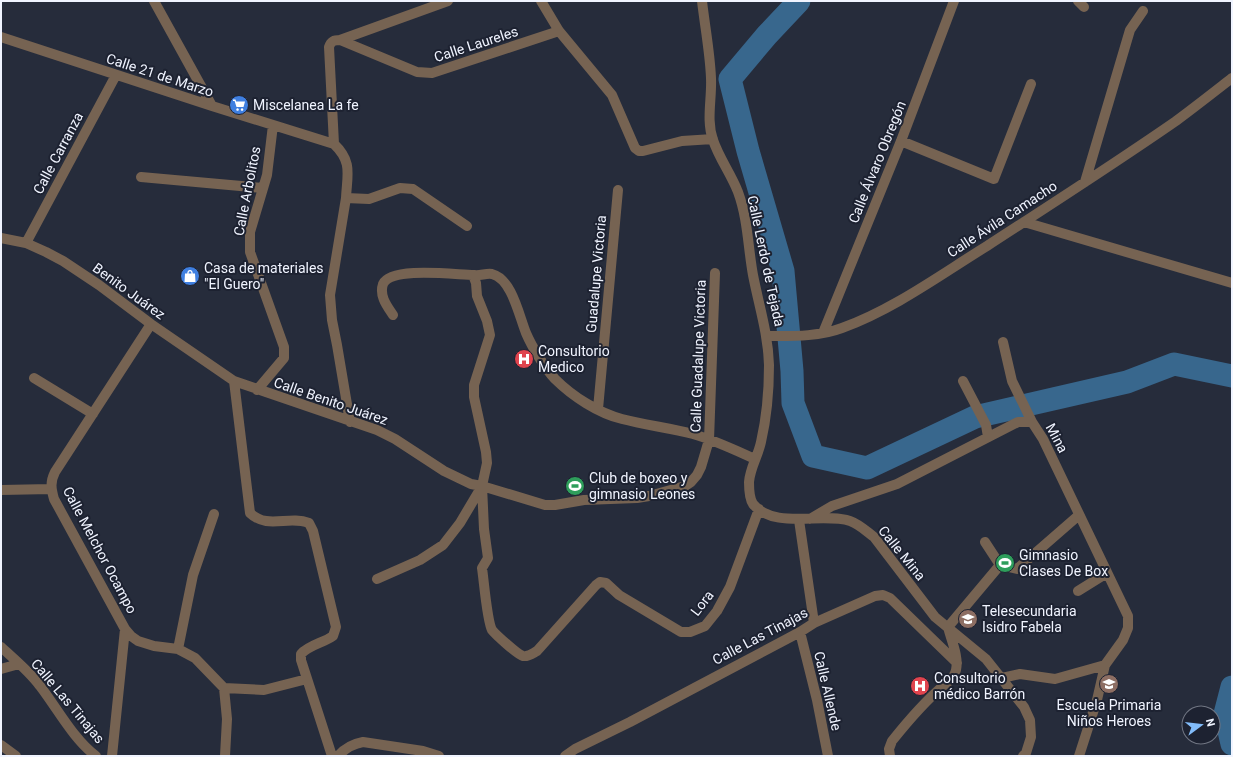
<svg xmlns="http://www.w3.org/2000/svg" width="1233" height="757" font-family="Roboto,sans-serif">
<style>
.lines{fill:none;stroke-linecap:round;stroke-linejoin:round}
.river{stroke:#38678d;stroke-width:23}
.minor{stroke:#766352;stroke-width:10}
.labels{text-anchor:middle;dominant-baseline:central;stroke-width:4;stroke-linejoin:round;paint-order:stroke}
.street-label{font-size:14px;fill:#f0f4ff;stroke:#1d2231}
.poi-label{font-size:14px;fill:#f0f4ff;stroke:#1d2231;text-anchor:start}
</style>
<rect width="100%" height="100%" fill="#262c3b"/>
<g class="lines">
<path class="river" d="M799,1l-32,34 -37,44 18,72 35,120 9,100 1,32 20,53 54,12 108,-51 152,-35 47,-18 58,12
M1232,687l-7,27 7,30"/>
<path class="minor" d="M154,1l58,105
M541,1l18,30 53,64 23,53 4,3h4l39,-10 31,-2
M702,1c3,26 8,52 9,77 1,21 -5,42 2,62 6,18 18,34 25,52 10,27 10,56 15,83 6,31 15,58 16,90 0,26 -2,51 -8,77 -3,14 -11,26 -12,40 0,7 0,16 4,22 21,26 69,8 97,17 9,3 16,10 24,16l61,80 51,42 38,48 6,13 1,17 -5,16 -3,3
M1078,1l6,6
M1,37l211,69 122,38c19,18 13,31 12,54l23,1 31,-11 13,1 54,37
M340,40l108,-39
M901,141l93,38 37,-95
M334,144l-5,-97c2,-6 5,-7 11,-7l77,32 15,1 127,-42
M141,177l122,11
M1085,182l45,-152 13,-19
M346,198l-16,97 2,25 5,25 13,77
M1024,222l208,61
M1,238l25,5 20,9 17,9 36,24 52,39 83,57 143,49 18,9 49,32 27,13 11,2 63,19h10l29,-5 53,-2 12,-2 36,-10 6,-4 6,-7 4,-8 8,-27 6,-167
M26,243l90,-168
M393,315c-6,-9 -14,-19 -10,-31 8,-18 74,-9 91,-9 6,1 12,-2 18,-1 20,5 27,42 34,59 6,14 18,34 29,46 17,17 43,34 67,40 23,6 48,9 71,15 21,6 42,16 62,25
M151,324l-96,148c-5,10 -4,16 -1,27l71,130 6,7 7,5 16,5 24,3 17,9 29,30 3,31 -2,37
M823,333l78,-192 53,-140
M767,336c25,0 51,1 75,-8 52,-19 98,-53 145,-82 63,-41 127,-82 189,-125 19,-14 38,-29 56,-43
M1003,342l9,39 20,41 11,17 85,177v12l-5,12 -18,25 -8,35 -18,56
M34,378l59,36
M234,381l16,132c18,17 38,2 59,10l4,8 23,96 -3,9c-10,7 -24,9 -32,18v6l31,96
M963,381l23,44 2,12
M257,390l27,-32v-11l-34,-95v-20l17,-57 6,-50
M598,409l20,-219
M482,486l2,43 4,29 -6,10c2,13 5,53 10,62 3,4 26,25 31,26 6,1 10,-3 14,-5l59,-66 4,-3 6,1 13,12 62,37h9l15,-6 12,-15 13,-24 29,-78
M1,490l50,-1
M810,519l22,-13 65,-22 121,-62h14
M799,520l15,103
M985,542l15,23
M1000,565l17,4 62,-54
M377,579l43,-19 23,-15 17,-22 22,-37 5,-23 -1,-11 -12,-55v-12l16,-50 -3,-14 -10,-25 -1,-13 -3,-8
M1078,591l29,-18
M948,627l52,-62
M800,632l17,68 11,56
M1,647c13,12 28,24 39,39 17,22 34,54 56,70
M178,649l15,-74 21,-61
M1,669l18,-5
M1002,678l18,-4 35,5 50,-14
M224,688l40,2 43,-11
M1,745l15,11
M112,756l13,-127
M338,756c7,-8 14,-12 25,-14l60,9 16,5
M565,756l10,-7 55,-27 170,-90 14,-9 61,-27 8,-1 7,3 67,65
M890,756l-1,-7 3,-8c16,-20 31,-38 51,-55 6,-5 12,-9 13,-16 3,-14 -5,-30 -8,-43"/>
</g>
<defs>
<g id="supermarket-disc" transform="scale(1)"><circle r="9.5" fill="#3f7fe0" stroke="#1d2231"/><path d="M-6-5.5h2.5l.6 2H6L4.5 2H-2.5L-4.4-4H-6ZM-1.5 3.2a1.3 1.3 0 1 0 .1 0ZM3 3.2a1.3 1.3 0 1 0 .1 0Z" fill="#fff"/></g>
<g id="shop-disc" transform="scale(1)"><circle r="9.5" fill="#3f7fe0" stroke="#1d2231"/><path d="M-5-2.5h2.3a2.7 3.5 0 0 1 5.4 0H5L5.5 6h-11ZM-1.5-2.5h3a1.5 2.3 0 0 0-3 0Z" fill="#fff"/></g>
<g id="hospital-disc" transform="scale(1)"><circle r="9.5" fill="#e0444e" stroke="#1d2231"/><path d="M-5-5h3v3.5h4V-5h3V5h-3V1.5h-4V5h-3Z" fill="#fff"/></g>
<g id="stadium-disc" transform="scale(1)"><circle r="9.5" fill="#2e9e5b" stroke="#1d2231"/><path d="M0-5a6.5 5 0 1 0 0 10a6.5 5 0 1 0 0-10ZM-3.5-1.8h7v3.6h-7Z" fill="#fff"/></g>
<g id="school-disc" transform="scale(1)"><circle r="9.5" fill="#8d6e63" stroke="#1d2231"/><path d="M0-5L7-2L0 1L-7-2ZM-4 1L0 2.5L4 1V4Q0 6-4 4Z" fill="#fff"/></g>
</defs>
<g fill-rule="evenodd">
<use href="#supermarket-disc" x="239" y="105"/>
<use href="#shop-disc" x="190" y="276"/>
<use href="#hospital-disc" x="524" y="359"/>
<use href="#stadium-disc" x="575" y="486"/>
<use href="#stadium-disc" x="1005" y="563"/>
<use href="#school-disc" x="968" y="619"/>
<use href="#school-disc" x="1109" y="684"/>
<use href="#hospital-disc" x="920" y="686"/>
</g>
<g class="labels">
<g class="street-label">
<text transform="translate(476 44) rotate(-18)">Calle Laureles</text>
<text transform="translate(160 75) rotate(18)">Calle 21 de Marzo</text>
<text transform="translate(58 153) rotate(-62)">Calle Carranza</text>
<text transform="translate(877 162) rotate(-68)">Calle Álvaro Obregón</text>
<text transform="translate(247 191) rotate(-79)">Calle Arbolitos</text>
<text transform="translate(1002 219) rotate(-33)">Calle Ávila Camacho</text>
<text transform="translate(766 261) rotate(78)">Calle Lerdo de Tejada</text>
<text transform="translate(596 274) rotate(-85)">Guadalupe Victoria</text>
<text transform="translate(129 291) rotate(36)">Benito Juárez</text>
<text transform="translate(698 356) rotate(-88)">Calle Guadalupe Victoria</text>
<text transform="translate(331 401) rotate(19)">Calle Benito Juárez</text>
<text transform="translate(1057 438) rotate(62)">Mina</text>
<text transform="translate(100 550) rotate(62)">Calle Melchor Ocampo</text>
<text transform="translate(902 553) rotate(51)">Calle Mina</text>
<text transform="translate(702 603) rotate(-52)">Lora</text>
<text transform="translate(760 636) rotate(-28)">Calle Las Tinajas</text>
<text transform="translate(828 691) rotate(77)">Calle Allende</text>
<text transform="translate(68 701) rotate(50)">Calle Las Tinajas</text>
</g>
<g class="poi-label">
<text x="253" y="105">Miscelanea La fe</text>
<text x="204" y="268">Casa de materiales<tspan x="204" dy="16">"El Guero"</tspan></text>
<text x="538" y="351">Consultorio<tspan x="538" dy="16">Medico</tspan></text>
<text x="589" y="478">Club de boxeo y<tspan x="589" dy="16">gimnasio Leones</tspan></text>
<text x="1019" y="555">Gimnasio<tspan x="1019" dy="16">Clases De Box</tspan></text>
<text x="982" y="611">Telesecundaria<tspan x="982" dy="16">Isidro Fabela</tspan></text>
<text x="934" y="678">Consultorio<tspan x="934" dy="16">médico Barrón</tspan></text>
<text x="1109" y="705" text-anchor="middle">Escuela Primaria<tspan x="1109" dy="16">Niños Heroes</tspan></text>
</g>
</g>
<rect width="1233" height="757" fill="none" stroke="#f0f4ff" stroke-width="4"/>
<g transform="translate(1201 725) rotate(75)"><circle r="19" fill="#1d2231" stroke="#717683"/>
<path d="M0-3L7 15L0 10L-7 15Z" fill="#82bcfa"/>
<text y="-6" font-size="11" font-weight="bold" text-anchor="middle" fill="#f0f4ff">N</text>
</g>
</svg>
